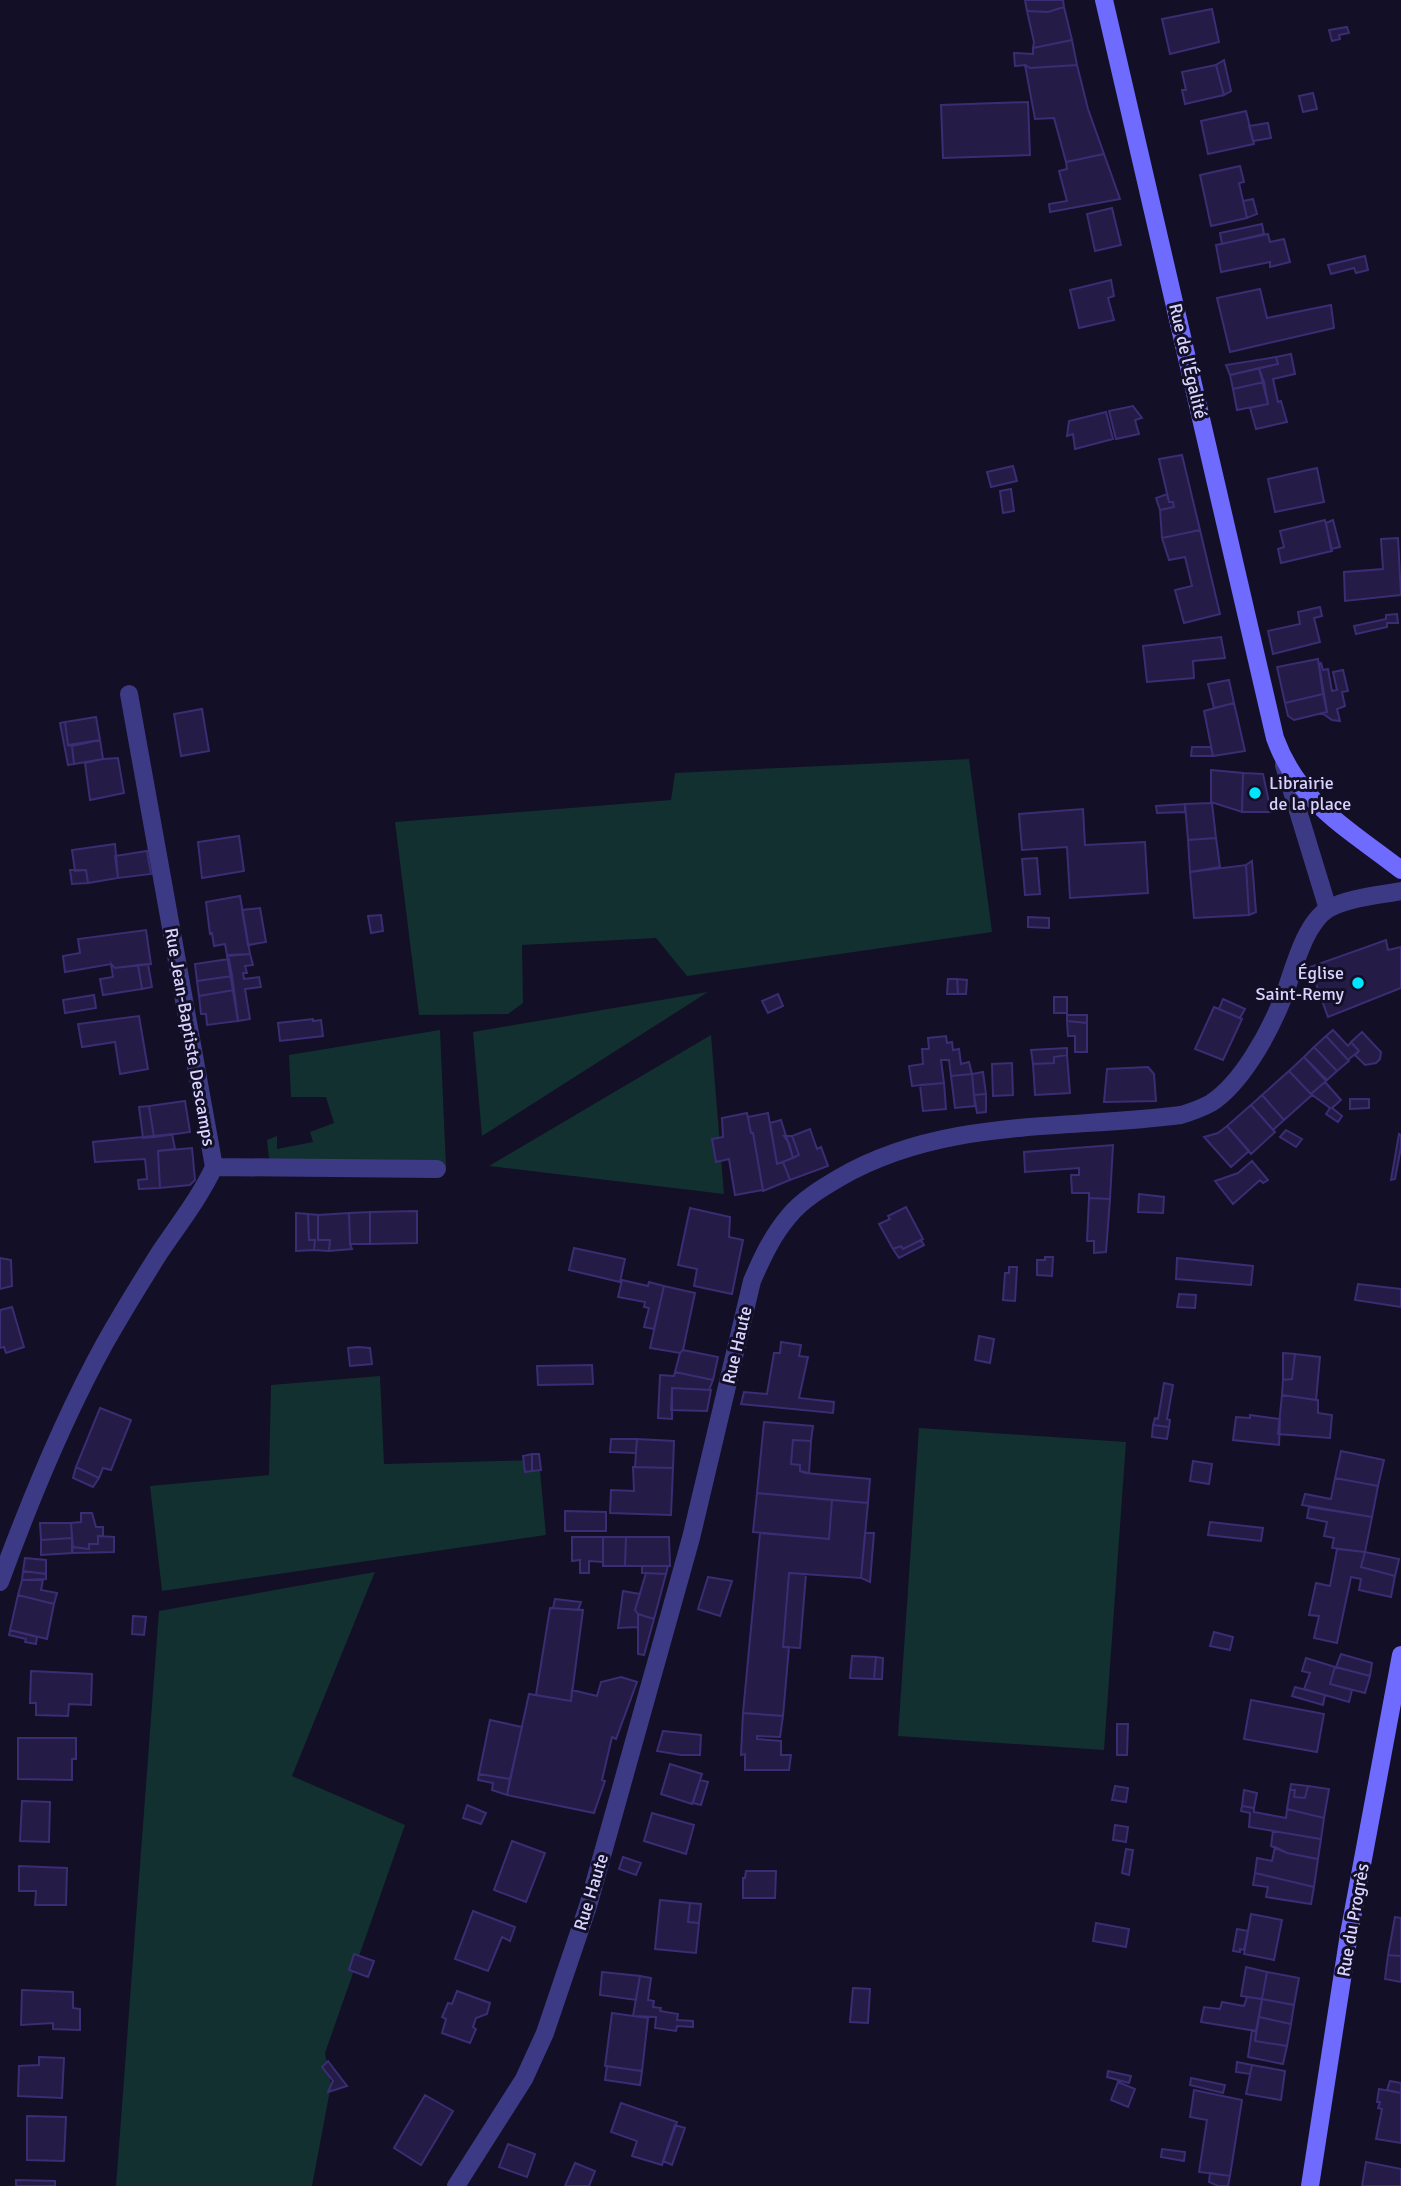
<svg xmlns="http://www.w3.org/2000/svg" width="1401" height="2186" font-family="Signika,sans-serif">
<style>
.green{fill:#12302f}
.building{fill:#241b47;stroke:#3b2d73;stroke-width:2}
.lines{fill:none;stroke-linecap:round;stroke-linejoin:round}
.minor{stroke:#3d3a85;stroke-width:18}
.secondary{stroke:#6f6bff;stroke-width:18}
.poi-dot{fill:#00e5ff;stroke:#130f26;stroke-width:2.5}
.labels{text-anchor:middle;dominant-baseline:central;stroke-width:6;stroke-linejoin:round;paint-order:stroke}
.street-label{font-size:18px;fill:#d9d4ff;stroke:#130f26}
.poi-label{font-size:18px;fill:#d9d4ff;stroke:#130f26;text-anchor:start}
</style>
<rect width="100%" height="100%" fill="#130f26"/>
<path class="green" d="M969,759l23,173 -305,44 -31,-38 -134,7 1,58 -15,11 -89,1 -24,-193 276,-22 4,-27z
M708,992l-226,144 -9,-104z
M440,1030l6,137h-176l-3,-27 10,-4v13l36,-7 -3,-10 24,-9 -8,-26h-35l-2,-42z
M711,1035l13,159 -235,-28z
M380,1376l4,88 155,-4 7,75 -384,56 -12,-105 119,-11 2,-90z
M919,1428l207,14 -22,308 -206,-14z
M375,1572l-83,204 113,49 -80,228 6,32 -19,101h-196l43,-575z"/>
<path class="building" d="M1025,0h38l1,7 -16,5 -21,-1z
M1064,7l8,33 -39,8 1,-6 -7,-31 21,1z
M1212,9l7,33 -49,12 -8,-35z
M1347,27l2,6 -10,2 1,4 -8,2 -3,-11z
M1072,40l5,25 -47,3 -5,-3 -10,1 -1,-13 19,1v-6z
M1224,60l7,31 -7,4 -8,-30z
M1025,65l5,3 47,-3 11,44 16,45 -38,8 -12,-44 -19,1z
M1216,65l8,30 -39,9 -3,-14h4l-4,-18z
M1313,93l4,16 -14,3 -4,-16z
M1028,102l2,53 -87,3 -2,-53z
M1246,111l8,33 -46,10 -7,-33z
M1268,123l3,15 -18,3 -4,-15z
M1104,154l16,45 -70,13 -1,-8 18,-3 -8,-30 8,-2 -1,-7z
M1240,166l4,16 -5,1 8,35 -36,8 -11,-51z
M1253,199l4,15 -10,4 -4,-17z
M1112,208l9,37 -26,6 -8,-37z
M1262,224l2,10 -42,10 -2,-11z
M1268,234l2,8 14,-3 6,23 -20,5v-5l-49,10 -5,-27z
M1365,256l3,14 -12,3 -2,-5 -23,6 -3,-9z
M1111,280l3,16 -6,2 6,22 -35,8 -9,-38z
M1260,289l7,29 64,-13 3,23 -104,24 -13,-54z
M1291,354l4,20 -22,5 5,23 3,-1 6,21 -31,7 -6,-21 18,-4 -9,-36 19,-4 -2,-7z
M1276,357l2,7 -48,11 -4,-10z
M1259,368l5,14 -31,7 -3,-14z
M1264,382l4,22 -31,6 -4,-21z
M1133,406l9,12 -7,2 4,14 -23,5 -7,-28z
M1106,412l7,27 -38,10 -2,-15 -6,2 2,-15z
M1182,455l18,75 -38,8 -2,-28 14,-3 -1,-5h-4l-10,-43z
M1013,466l4,15 -26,6 -4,-15z
M1317,468l7,34 -49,10 -7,-33z
M1011,489l3,22 -11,2 -3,-22z
M1167,494l2,8h4l1,5 -14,3 -4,-12z
M1325,520l7,31 -51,12 -3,-14 6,-2 -4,-16z
M1333,520l7,27 -9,2 -5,-26z
M1200,530l20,84 -36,9 -9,-33 17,-4 -7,-29 -16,3 -7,-22z
M1398,538l3,57 -56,6 -1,-29 39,-3 -2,-30z
M1320,607l2,9 -8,2 6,24 -47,12 -5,-23 32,-7 -2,-12z
M1397,614l1,9h-11v4l-31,7 -2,-8 32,-7v-4z
M1221,637l4,21 -32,3 1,17 -47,4 -4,-36z
M1318,659l5,35 -38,9 -8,-36z
M1321,663l2,7 5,-1 4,22 5,-1 -4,-18 10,-2 5,21 -6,1 3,14 -8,3 3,12 -8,-1 -10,-7 5,-1 -8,-48z
M1229,680l5,23 -20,5 -6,-24z
M1323,694l4,18 -33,8 -6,-4 -3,-13z
M1234,703l11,48 -32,5 -9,-45z
M202,709l7,42 -28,5 -7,-42z
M96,717l4,23 -32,5 -3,-23z
M65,722l3,23 4,1 2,18 -6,1 -8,-42z
M100,740l3,19 -29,5 -2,-18z
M1192,747h19l2,9h-22z
M118,758l6,35 -34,7 -5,-37 18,-4z
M1211,770l32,3 -1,39 -31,-10z
M1243,773l20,1 8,38h-29z
M1212,803l4,35 -28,2 -3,-36z
M1185,804v8l-28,1 -1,-7z
M1083,809l2,36 60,-3 3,51 -78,5 -3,-51 -45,3 -3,-36z
M239,836l5,35 -42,7 -4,-36z
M1216,838l4,29 -30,5 -2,-32z
M115,844l3,34 -30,5 -2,-13 -11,1 -3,-21z
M147,851l4,23 -33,4 -3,-22z
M1037,858l3,36 -15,1 -3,-36z
M1252,861l4,51 -7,3 -3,-50z
M1246,865l3,50 -55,3 -4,-46z
M70,870h16l2,13 -16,1z
M240,896l10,58 -23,1 -2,-11 -11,2 -2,-13 -2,1 -4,-32z
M260,908l6,34 -18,3 -6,-35z
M381,915l2,16 -12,2 -3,-17z
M1028,917l21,1v10l-21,-1z
M146,930l5,34 -36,4 -4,-4 -46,8 -2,-16 17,-3 -2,-14z
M1386,940l2,10 13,-3v41l-73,29 -18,-50z
M250,954l3,11 -8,1 2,7h-4l1,6 15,-2 2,10 -16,2 5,30 -12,2 -11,-65z
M229,959l3,17 -35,5 -2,-17z
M111,964l4,4 23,-3 4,24 -39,6 -3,-16 13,-2z
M148,964l4,23 -10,2 -4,-24z
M232,976l2,14 -35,6 -2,-15z
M948,979h9l1,15h-11z
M957,979l10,1 -1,14h-8z
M234,990l4,31 -31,4 -1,-11h-5l-2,-18z
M778,994l5,12 -15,7 -6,-12z
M94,995l2,13 -31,5 -2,-13z
M1054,997h13v16h-13z
M1223,999l22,10 -5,9 -21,-9z
M1214,1007l28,12 -19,41 -28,-11z
M1067,1015h20v8l-20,-2z
M139,1016l9,53 -28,5 -5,-32 -33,5 -4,-23z
M313,1019v2l8,-1 2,16 -43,5 -2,-18z
M1067,1021l20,2v29h-12v-16h-7z
M1333,1030l15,16 3,-4 8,9 -11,9 -22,-24z
M1362,1032l19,20 -1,7 -4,4 -11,2 -10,-10 4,-4 -8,-9z
M946,1036l1,7 5,-1 1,8 6,-1 2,15 8,-2 3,12 -21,2 -2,-16h-8l3,23 -32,3 -3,-20 14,-2 -1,-15h7l-1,-11z
M1326,1036l23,25 -12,10 -23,-24z
M1314,1047l23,24 -10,9 -23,-23z
M1067,1048v7l-13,2v6l-21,1 -2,-14z
M1067,1055l3,38 -35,2 -2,-31 21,-1v-6z
M1304,1057l22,24 -15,13 -22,-23z
M1012,1063l1,32 -20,1 -1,-32z
M1148,1067l6,7 2,27 -52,1 3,-33z
M1289,1071l23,24 -28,25 -22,-25z
M983,1072l3,22 -12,1 -2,-21z
M972,1074l3,32 -20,2 -4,-32z
M1325,1082l16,18 -9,8 10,8 -4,6 -12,-8 4,-6 -19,-14z
M944,1083l2,26 -23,2 -3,-26z
M986,1094v18l-9,1 -3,-18z
M1262,1095l22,25 -11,10 -22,-25z
M1350,1099h19v9l-19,1z
M185,1101l5,31 -36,5 -5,-31z
M1251,1105l24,27 -24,22 -24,-28z
M149,1106l5,31 -11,1 -4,-31z
M747,1113l4,20h2l10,57 -28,5 -6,-36 -13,3 -4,-23 11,-2 -1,-19z
M768,1113l9,51 6,-2 7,18 -27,11 -10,-58h-2l-3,-16z
M781,1120l12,38 -16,6 -7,-41z
M1227,1126l22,25 -18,16 -27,-30 14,-4z
M810,1129l7,20 4,-2 7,19 -38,14 -7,-18 16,-7 -7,-19z
M1286,1130l16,9 -6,8 -16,-10z
M172,1134l3,15 -17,2 2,37 -21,1 -1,-9 9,-1 -2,-20 -50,3 -2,-20z
M1399,1134l2,1v12l-6,32 -4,1z
M784,1136h8l7,19 -6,3 -4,-15z
M1113,1145l-3,54 -21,-1v-5h-17l-1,-18h8v-7l-54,4 -1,-20z
M192,1148l3,32 -5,5 -30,3 -2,-37z
M1252,1161l16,19 -5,3 -3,-3 -27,24 -18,-23 23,-8z
M1139,1194l25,3 -1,16 -25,-1z
M1089,1198l21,1 -4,53 -12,1v-12h-7z
M906,1207l17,32 -20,10 -2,-3 -8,3 -14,-25 11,-5 -2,-3z
M690,1208l40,9 -1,20 14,3 -11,54 -38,-8 3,-17 -19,-4z
M417,1211v32l-47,1v-32z
M370,1212v32h-20l-1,-31z
M296,1213l12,1 1,26h6l-1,10 -18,1z
M349,1213l1,31 2,5 -23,2 1,-11h-12v-25z
M308,1214l10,1v25h12l-1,11 -15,-1 1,-10h-6z
M921,1240l3,5 -25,13 -6,-9 8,-3 2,3z
M574,1248l51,11 -5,23 -51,-12z
M1045,1257h8l-1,19 -15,-1v-15h8z
M0,1258l11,2 1,26 -12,3z
M1177,1258l76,8 -2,19 -75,-6z
M1009,1267h8l-2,34 -12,-1 2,-27h4z
M622,1280l26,6 1,-4 15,4 -10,43 -10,-2 5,-19 -5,-1 1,-5 -27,-5z
M1358,1284l43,5v18l-46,-7z
M664,1286l31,7 -12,57 -3,3 -30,-5z
M1179,1294l17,1 -1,13 -18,-1z
M12,1307l12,40 -18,6 -2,-6 -4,1v-38z
M979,1336l15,3 -4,24 -15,-3z
M781,1342l20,3 -2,11 9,1 -9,41 35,4 -1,11 -92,-9 3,-12 23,2 7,-41h6z
M358,1347l12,1 2,16 -22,2 -2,-18z
M683,1350l35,7 -5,23 -38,-8 5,-19z
M1283,1353l12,1 -3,25 -9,1z
M1295,1354l25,3 -4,43 -34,-5 1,-15 9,-1z
M592,1365l1,19 -55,1 -1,-19z
M675,1372l38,8 -4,10 -37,-2v31l-14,-1 2,-43 14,1z
M1164,1383l9,2 -6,34 3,1 -1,7 -16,-2 2,-7 3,1z
M672,1388l39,2 -4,21 -36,-1z
M1282,1395l36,5v13l14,2 -2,23 -52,-4z
M100,1408l31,12 -20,50 -8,-2 -4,10 -23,-11z
M1250,1415l30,4 -1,26 -46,-5 3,-23 14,1z
M764,1422l49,4 -2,15 -18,-1 -2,24 9,1v6l5,2 65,6 -2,24 -111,-10z
M1153,1425l16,2 -2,12 -15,-2z
M611,1439h26l-1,14 -26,-1z
M637,1439l37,2 -1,27 -38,-1z
M793,1440l18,1 -2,32 -9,-2v-6l-9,-1z
M1341,1451l43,9 -6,26 -43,-8z
M532,1454v17l-7,1 -2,-16z
M532,1454h7l2,16 -9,1z
M1193,1461l19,3 -3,20 -19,-3z
M76,1467l23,11 -6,9 -20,-9z
M633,1467l40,1 -2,47 -61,-2 1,-23 23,1z
M1335,1478l43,8 -6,31 -70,-12 3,-11 26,5z
M757,1493l75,7 -3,39 -76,-7z
M832,1500l36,3 -7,75 -72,-5 -6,74h6l-6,69 -40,-3 17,-180 69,6z
M1309,1507l63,10 -7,35 -33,-4 2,-10 -10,-2 3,-14 -20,-4z
M565,1511l41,1v19h-41z
M81,1513h11l4,14h7v9h-5v8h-9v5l-16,-2 -2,-24 10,-1z
M1210,1522l53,6 -2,13 -53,-6z
M40,1523h31l1,15 -31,2z
M865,1533h9l-4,49 -9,-4z
M98,1536l16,1v15l-42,1 1,-6 16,2v-5h9z
M572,1537h31v25l-14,-1v12h-9v-13l-8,1z
M603,1537h23l-1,29h-22z
M626,1537h43l1,29h-45z
M72,1538v15l-31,2v-15z
M1337,1549l28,3 -4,15 34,9 -4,21 -32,-7 2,-11 -10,-2 -14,66 -23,-5 5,-22 -10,-1 7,-32 14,3z
M1365,1552l34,7 -4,17 -34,-9z
M25,1558l21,2v14l-23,-3z
M642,1566h26l-2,8 -24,-1z
M23,1571l23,3v5l-24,1z
M646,1573l20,1 -12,45 -16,-5 -3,-4z
M789,1573l17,1 -6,74 -17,-1z
M708,1577l24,4 -12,35 -22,-7z
M22,1580h21l-2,10 16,3 -3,11 -36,-9z
M623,1591l17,3 -5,16 3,4v13l-20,1z
M18,1595l36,9 -7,35 -37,-9z
M555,1599l26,3 -3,8 -25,-2z
M550,1608l33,2 -12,91 -35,-6z
M638,1614l16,5 -10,36 -6,-1z
M133,1616l13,1 -2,18 -12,-1z
M10,1630l27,7 -1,7 -11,-2 1,-3 -17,-4z
M1214,1632l19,5 -3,13 -20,-4z
M1341,1654l31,9 -2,13 -34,-9z
M852,1656l24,1 -2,22 -24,-1z
M876,1657l7,1 -1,21h-8z
M1306,1658l29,9 -5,17 22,6 -3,12 -45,-13 6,-16 -8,-2z
M1335,1667l35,9 -5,17 -35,-9z
M31,1671l61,3 -1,31 -22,-1 -1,12 -32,-1v-12h-6z
M621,1677l16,5 -21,57 -4,-2 -10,43 3,1 -11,32 -87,-18 22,-101 42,7 1,-11 25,6 4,-14z
M1295,1687l30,8 -2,10 -31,-9z
M1251,1700l73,14 -7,38 -73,-13z
M743,1713l40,3 -3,21 -23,-1v3l24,2v14h10l-2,15h-44v-16l-4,1z
M490,1720l32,7 -12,52 -31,-5z
M1117,1724h11l-1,31h-10z
M663,1731l38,4 -1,20h-19l-24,-4z
M18,1738h58v21h-4v21l-54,-1z
M670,1764l32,10 -10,30 -31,-10z
M479,1774l31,5 -3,16 -15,-5 1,-7 -15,-3z
M700,1780l8,2 -7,23 -8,-2z
M1291,1784l17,2 -3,12 -11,-1 1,-7h-5z
M1115,1786l13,2 -2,14 -14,-2z
M1308,1786l21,3 -5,29 -37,-9 3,-19h5l-1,7 11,1z
M1244,1790l13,3 -3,15 -12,-2z
M22,1801l28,1 -1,40 -29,-1z
M467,1805l19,8 -5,11 -18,-6z
M1242,1806l12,2v4l32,6 1,-9 37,9 -3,21 -72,-12 1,-14 -9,-2z
M652,1813l42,12 -8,29 -42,-13z
M1115,1825l13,2 -2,15 -13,-2z
M1273,1831l48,8 -3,20 -31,-6 -16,-7z
M512,1841l33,12 -19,49 -32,-12z
M1275,1847l12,6 31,6 -4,28 -59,-14 2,-15 15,3z
M1126,1849l7,1 -4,25 -7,-2z
M623,1857l18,6 -5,12 -17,-6z
M19,1866l48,2 -1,37h-31l1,-14h-17z
M746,1871h30l-1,27h-32v-20h2z
M1255,1873l59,14 -3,17 -45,-7 2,-10 -15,-2z
M660,1900l30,3 -2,19 11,1 -3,30 -41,-4z
M690,1903l11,1 -2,19 -11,-1z
M473,1911l42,16 -5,14 -8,-4 -14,34 -33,-12z
M1251,1914l31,6 -8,40 -30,-6z
M1395,1917l6,1v38l-13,-1z
M1096,1923l33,6 -3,18 -33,-6z
M1237,1929l11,2 -4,19 -4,-1v3l-7,-1z
M354,1954l20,7 -6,16 -19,-7z
M1388,1955l13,1v26l-16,-3z
M1246,1967l21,5 -5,27 -21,-3z
M602,1972l38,4 -4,24 -36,-5z
M1267,1972l32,6 -5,27 -32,-6z
M640,1976l11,2 -3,22 6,1 -1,6 8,1 -1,3 18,3 -1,6 16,1v6l-16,-1 -1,5 -21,-3 1,-11 -23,-1z
M853,1988l17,1 -2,34 -18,-1z
M22,1990l51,2v16l7,1v21l-27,-1v-6l-32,2z
M457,1991l33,12 -3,11 -11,4 -3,9 3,2 -6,14 -28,-10 4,-14 -4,-2 6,-14 4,1z
M1247,1997l15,2 -6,32 -55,-9 3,-15 16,2 2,-7 22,4z
M1262,1999l32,6 -3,19 -32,-7z
M612,2013l36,5 -6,53 -37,-5z
M1259,2017l32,7 -4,22 -32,-5z
M1252,2030l4,1 -1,10 32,5 -4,18 -35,-7z
M39,2057l25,1 -2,40 -44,-2 1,-30 20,-1z
M328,2061l6,8 13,17 -19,6 5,-11 -11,-14z
M1237,2062l15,3 -2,9 -14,-2z
M1252,2065l33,6 -4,29 -35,-6z
M607,2066l35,5 -2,14 -35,-5z
M1108,2071l23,5 -2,7 -22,-6z
M1191,2078l34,7 -2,8 -33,-8z
M1390,2081l11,2v10l-14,-3z
M1118,2082l17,7 -7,18 -17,-7z
M1379,2089l22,4v50l-25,-4 6,-30 -4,-1 2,-6h-3z
M1194,2090l48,10 -12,76 -31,-4 8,-52 -17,-3z
M425,2095l28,16 -32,54 -27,-17z
M621,2103l56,19 -15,43 -30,-9 5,-15 -26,-9z
M27,2116l39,1 -2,44 -37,-1z
M675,2125l10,3 -13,37 -9,-4z
M508,2144l27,10 -8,23 -28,-10z
M1162,2149l23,3 -1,9 -23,-4z
M1366,2162l35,7v17h-39z
M575,2163l20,8 -6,15h-24z
M1210,2173l20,3 -2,10h-10l-9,-4z
M16,2180l39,1v5h-39z"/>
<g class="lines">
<path class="minor" d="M1284,765l44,144
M214,1167l223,2
M0,1582c30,-82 63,-163 105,-239 17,-30 36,-61 55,-91 19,-28 40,-55 54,-85l-85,-473
M456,2186l68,-107 21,-46 43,-127 103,-368 61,-257c10,-23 20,-45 37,-65 13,-16 33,-28 50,-38 105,-61 227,-48 342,-63 10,-3 21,-7 30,-12 31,-20 58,-70 72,-105 10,-25 20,-73 45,-89 19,-11 52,-14 73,-18"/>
<path class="secondary" d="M1104,0l171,738c24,66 74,91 126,132
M1310,2186l39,-252 52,-279"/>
</g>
<g class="poi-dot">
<circle cx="1255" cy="793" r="7"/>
<circle cx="1358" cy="983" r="7"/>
</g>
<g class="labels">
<g class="street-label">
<text transform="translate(1188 361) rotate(77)">Rue de l'Égalité</text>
<text transform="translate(190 1037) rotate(80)">Rue Jean-Baptiste Descamps</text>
<text transform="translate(737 1345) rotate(-77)">Rue Haute</text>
<text transform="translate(591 1892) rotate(-73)">Rue Haute</text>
<text transform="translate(1353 1920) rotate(-80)">Rue du Progrès</text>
</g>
<g class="poi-label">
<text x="1269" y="783">Librairie<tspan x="1269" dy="21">de la place</tspan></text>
<text x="1344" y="973" text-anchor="end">Église<tspan x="1344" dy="21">Saint-Remy</tspan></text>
</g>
</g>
</svg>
